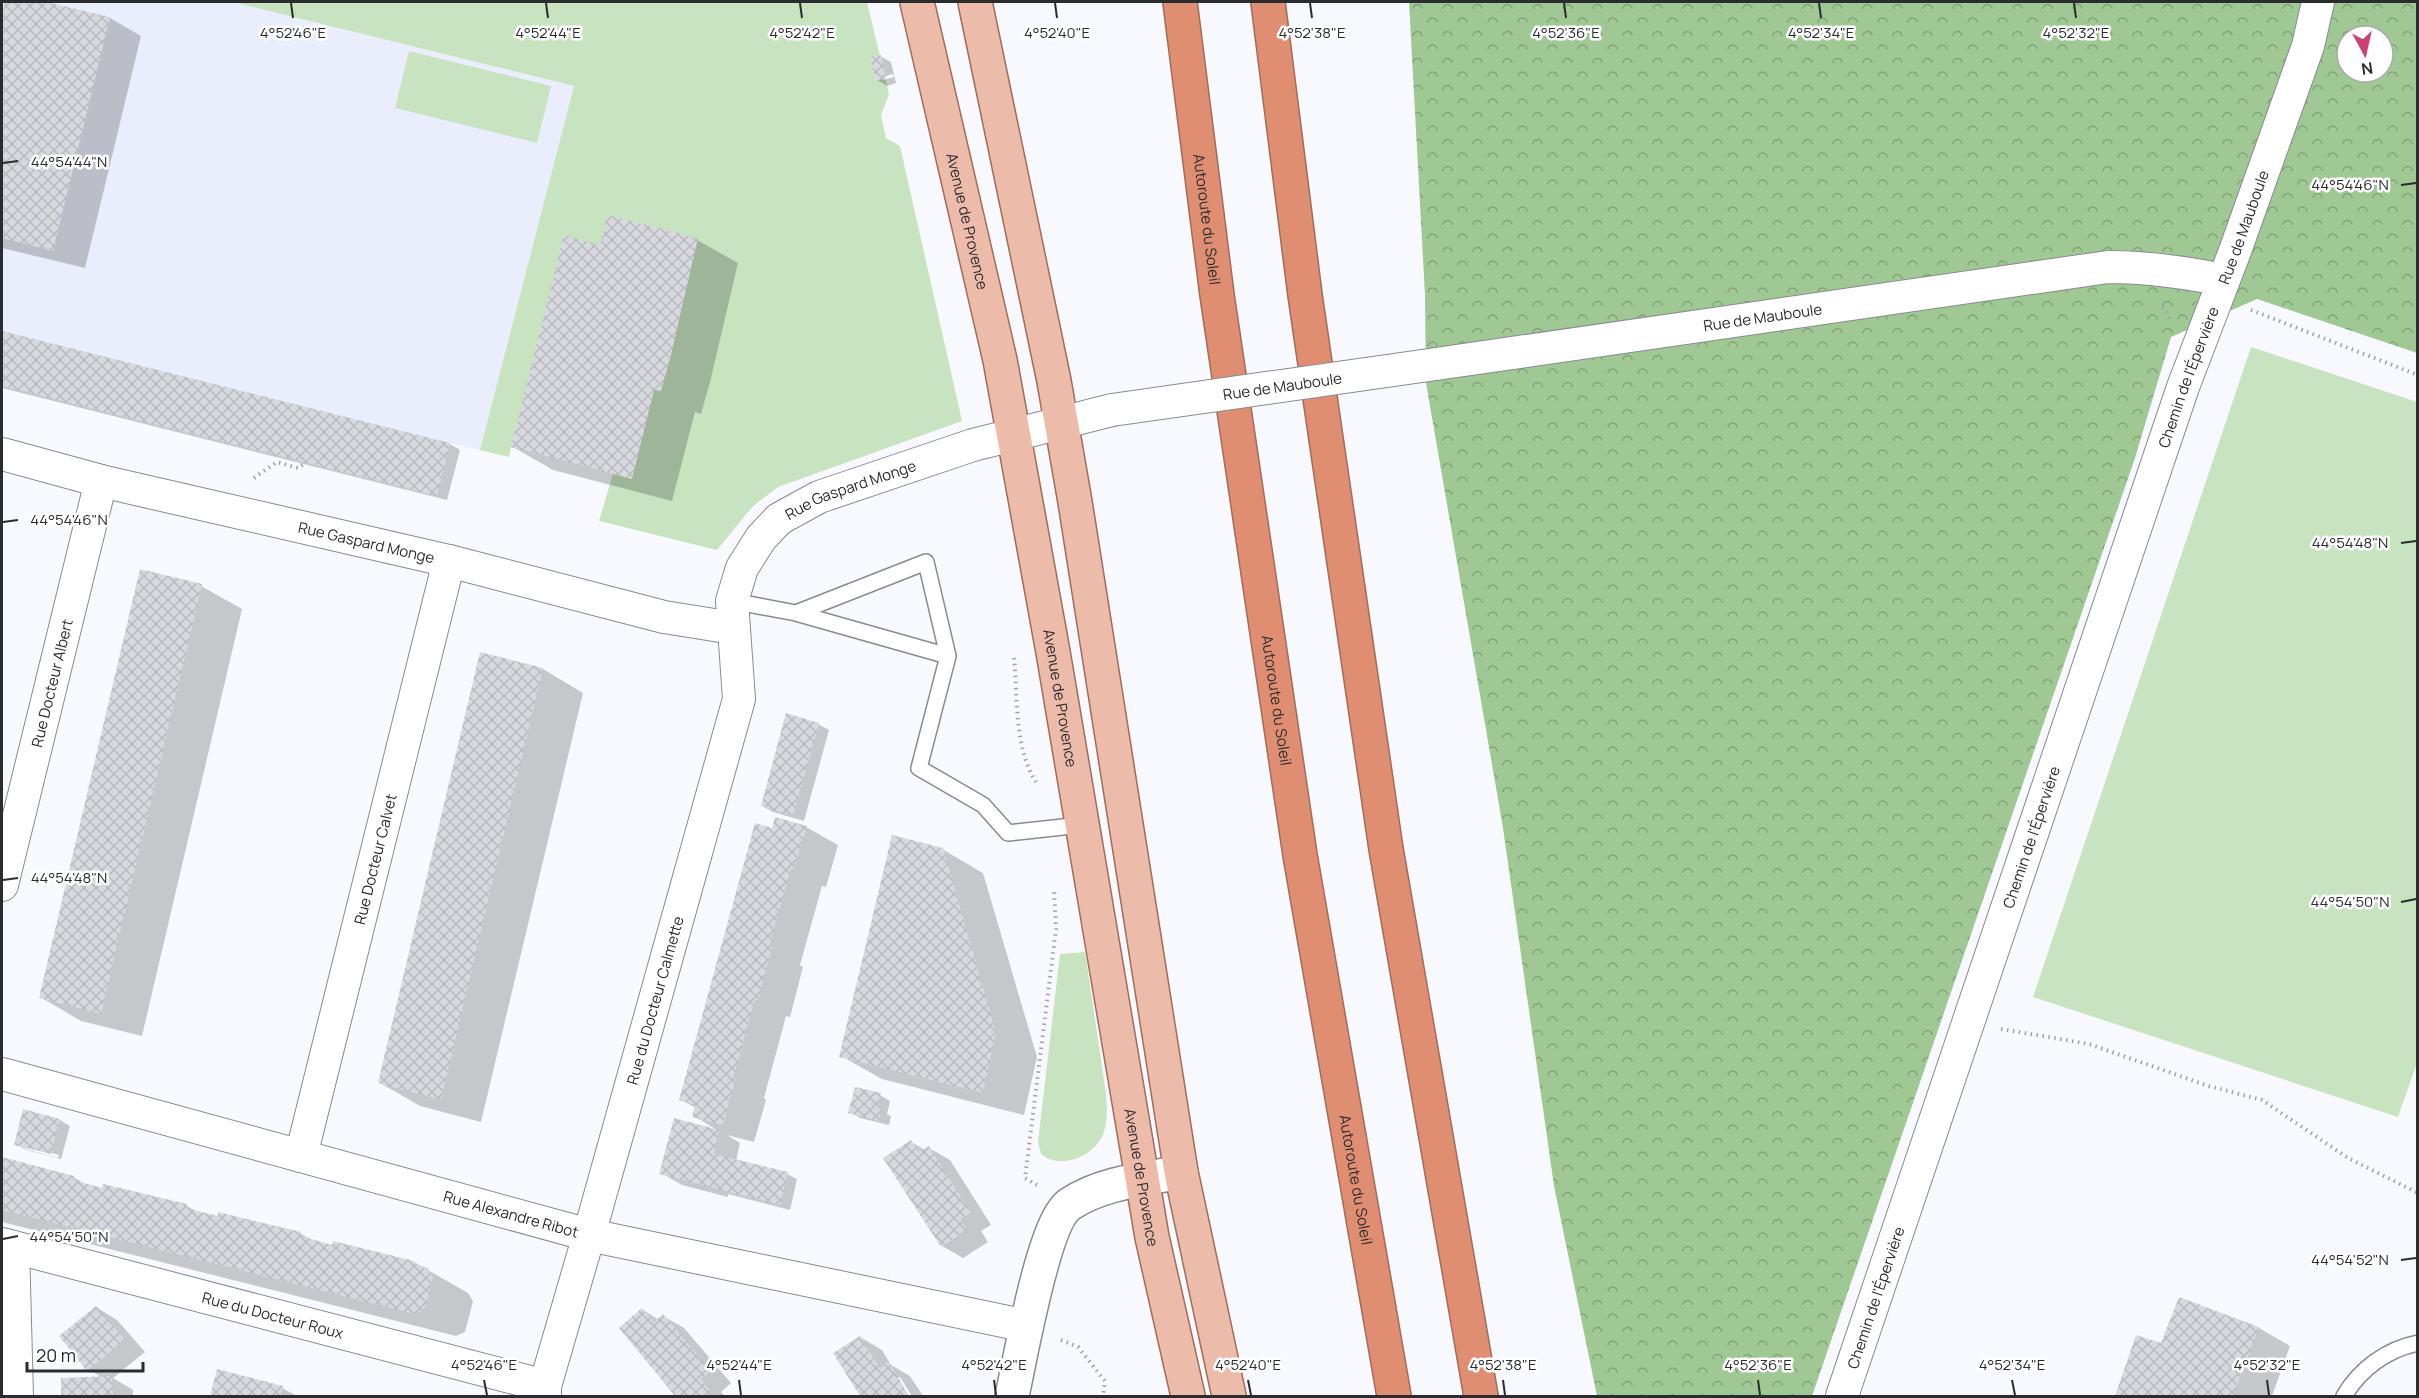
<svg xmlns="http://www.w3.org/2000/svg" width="2419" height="1398" font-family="Manrope,sans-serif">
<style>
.built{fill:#eaeefc}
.grass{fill:#c7e3c0}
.forest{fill:url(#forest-crowns);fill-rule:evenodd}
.shadow{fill:#0003;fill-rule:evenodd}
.building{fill:url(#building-cross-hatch)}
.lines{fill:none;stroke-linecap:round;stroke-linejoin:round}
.service-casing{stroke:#898b90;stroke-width:18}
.minor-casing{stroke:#898b90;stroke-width:34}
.tertiary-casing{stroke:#898b90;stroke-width:36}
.primary-casing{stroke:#a16c5a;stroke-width:36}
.motorway-casing{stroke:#a16c5a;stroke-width:36}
.path{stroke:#a0a2a6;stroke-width:4;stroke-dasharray:1.5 4.5;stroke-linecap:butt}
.service{stroke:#fff;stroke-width:15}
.minor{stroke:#fff;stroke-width:32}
.tertiary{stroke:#fff;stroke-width:33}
.primary{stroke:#ecbbaa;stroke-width:33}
.motorway{stroke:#e08e72;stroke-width:33}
.minor-bridge-casing{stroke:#898b90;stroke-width:34;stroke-linecap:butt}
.minor-bridge{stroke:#fff;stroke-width:32}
.ticks{fill:none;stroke:#2b2c2e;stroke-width:2}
.labels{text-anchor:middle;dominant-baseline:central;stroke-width:5;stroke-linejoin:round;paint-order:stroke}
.street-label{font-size:15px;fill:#2b2c2e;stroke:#fff}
.ticks-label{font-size:15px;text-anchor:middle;fill:#2b2c2e;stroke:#fff;stroke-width:5;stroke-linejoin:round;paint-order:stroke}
</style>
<defs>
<pattern id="forest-crowns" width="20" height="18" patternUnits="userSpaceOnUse" patternTransform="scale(1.5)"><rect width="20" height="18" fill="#9fc894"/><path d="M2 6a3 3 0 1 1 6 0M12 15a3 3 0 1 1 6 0" fill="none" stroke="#82a379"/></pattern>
<pattern id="building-cross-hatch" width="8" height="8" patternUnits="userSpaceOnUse" patternTransform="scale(1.5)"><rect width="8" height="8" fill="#d7d9df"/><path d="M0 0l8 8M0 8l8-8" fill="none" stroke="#b9bac0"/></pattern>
</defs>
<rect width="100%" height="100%" fill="#f7f9fe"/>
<path class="built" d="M2,2h231l341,84 -94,364 -30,-7 -13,53 -435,-110z"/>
<path class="grass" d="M233,2h634l22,92 -8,21 5,23 14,8 62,275 -184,66 -25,19 -36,44 -118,-29 14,-47 -102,-27 -2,10 -29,-7 94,-364z
M409,51l142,35 -14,57 -142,-35z
M2251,347l166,55 1,658 -20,57 -365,-120z
M1085,952l21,141c1,13 2,29 -3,42 -10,22 -43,35 -62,19l-3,-12 22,-188z"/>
<path class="forest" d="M1409,2h1008v351l-160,-54 -86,38 -36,121 -323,938h-215l-43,-210 -51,-358 -77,-445 -1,-88zM2347,36h36v36h-36z"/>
<path class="shadow" d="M7,2h33l70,16 31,18 -56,232 -83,-20v-226z
M880,56l11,6 5,21 -9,3 -10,-6zM893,74l1,3 -11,3v-3z
M697,240l41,23 -28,119 -9,32 -6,-2 -23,89 -119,-31 -40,-23z
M2,332l448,112 10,6 -13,50 -445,-112z
M201,586l41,23 -100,427 -61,-15 -41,-24z
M543,669l40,24 -102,429 -61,-16 -40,-23z
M818,724l11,6 -25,91 -31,-9 -11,-6z
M806,827l32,18 -12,42 -4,-1 -22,79 3,2 -13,50 -4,-1 -22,82 2,2 -12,42 -27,-7 13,8 -4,18 51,13 10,5 -7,31 -62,-16v3l-46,-12 -21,-12 56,-43 -23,-14 2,-8 -15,-8 92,-270z
M942,849l41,24 54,184 -13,58 -142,-36 -41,-23z
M880,1095l10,6 -3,13 4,2 -2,9 -29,-7 -10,-6z
M60,1120l10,6 -9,33 -35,-9 -10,-6zM25,1146l34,9 -1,3 -33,-9z
M911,1142l14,8 4,-2 21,12 41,65 -10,6 7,11 -25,16 -21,-12z
M2,1159l71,18 14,8 16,5 1,-4 83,20 12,7 102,21 13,7 100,21 54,31 5,8 -8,31 -9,4 -454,-114z
M2180,1299l79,29 31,18 -18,50h-155l20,-59 25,8z
M96,1307l21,13 28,32 -32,26 20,12v6h-70l-1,-17 41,-1 -15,-9z
M643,1310l16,10 4,-4 21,12 47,55 -10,9 4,4h-47l-57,-68z
M860,1337l22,13 9,15 19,11 13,20h-11l-12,-19h-4l12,19h-46l-27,-43z
M218,1371l64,17 15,8h-85z"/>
<path class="building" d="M5,2h41l64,15 -57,234 -51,-13v-223z
M881,55l5,23 -10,3 -6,-24z
M607,215l91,23 -28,121 -9,32 -7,-1 -22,89 -121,-32 53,-212 36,10z
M2,331l448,112 -13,53 -435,-110z
M140,569l62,15 -101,430 -62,-16z
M480,652l63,16 -102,432 -63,-17z
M786,713l33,10 -26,93 -32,-10z
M775,817l32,9 -13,43h-3l-22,77 3,1 -14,53 -3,-1 -22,80 2,1 -12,45 -31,-8 3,-12 -16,-5 76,-277 17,5z
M892,835l51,13 53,185 -13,60 -144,-36z
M855,1087l26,6 -4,14 4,2 -2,12 -31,-8z
M23,1109l37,10 -9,35 -37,-9z
M674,1118l45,12 -5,24 74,18 -8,33 -121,-31z
M911,1140l7,12 11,-6 42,67 -10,6 6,11 -26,17 -58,-89z
M2,1157l72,19 -1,4 29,8 1,-4 84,20 -1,4 32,8v-4l83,20v4l31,9 1,-4 81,20 1,4 13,3 5,9 -8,31 -10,6 -413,-104z
M2179,1297l80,30 -26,69h-118l21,-61 25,8z
M96,1306l29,34 -38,31 -28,-35z
M642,1308l12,14 9,-8 48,57 -10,8 10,13 -5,4h-31l-56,-68z
M860,1336l20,32 9,-6 20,34h-49l-27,-43z
M217,1369l66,17 -3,10h-70z
M112,1376l1,18h-5v2h-47v-18z"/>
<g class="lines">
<g class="service-casing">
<path id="service" d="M732,601l64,12 152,43
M796,613l130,-51 22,94 -29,112 64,37 25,28 73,-8
M2344,1396c16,-27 43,-47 74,-53"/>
</g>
<g class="minor-casing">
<g id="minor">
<path id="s1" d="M1436,364l672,-97c40,0 76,5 115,13"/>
<path id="s2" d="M2,454l99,27 348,80 215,56 69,11"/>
<path id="s3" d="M2,885l99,-404"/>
<path id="s4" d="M2,1074l587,161 438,91"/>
<path id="s5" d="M301,1156l148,-595"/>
<path id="s6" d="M2,1244l543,142"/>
<path d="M13,1247l4,149"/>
<path id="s7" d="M545,1396v-10l44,-151 150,-536 -7,-98 10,-33 19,-30 18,-19 40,-22 154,-52 139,-35"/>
<path id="s8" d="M1842,1396l341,-1009 52,-136 73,-205 10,-44"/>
</g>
</g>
<g class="tertiary-casing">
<path id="tertiary" d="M1012,1396c8,-35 31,-174 58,-192 32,-21 74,-25 111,-32"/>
</g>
<g class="primary-casing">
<g id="primary">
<path id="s9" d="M917,2l83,358 53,292 99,585 36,159"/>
<path d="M975,2l79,379 21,121 106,670 48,224"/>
</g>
</g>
<g class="motorway-casing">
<g id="motorway">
<path id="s10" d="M1180,2l37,293 83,560 94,541"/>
<path d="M1268,2l37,293 81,554 95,547"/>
</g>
</g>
<path class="path" d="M2162,307l9,13
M2251,310l167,65
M254,478l23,-16 21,6 7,-5
M1014,658c4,40 0,90 22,124
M2001,1029l88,15 116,41 57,15 86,58 70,35
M1037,1185l-12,-7 31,-249 -2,-39
M1061,1340l17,7 27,34 -2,15"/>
<use href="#service" class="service"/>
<use href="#minor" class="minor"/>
<use href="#tertiary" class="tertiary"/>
<use href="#primary" class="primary"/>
<use href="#motorway" class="motorway"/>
<g class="minor-bridge-casing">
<g id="minor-bridge">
<path id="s11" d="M1112,410l324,-46"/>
</g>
</g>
<use href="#minor-bridge" class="minor-bridge"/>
</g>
<path class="ticks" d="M291,3l2,15M546,3l2,15M800,3l2,15M1055,3l2,15M1310,3l2,15M1564,3l2,15M1819,3l2,15M2074,3l2,15M3,163l15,-2M2401,185l15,-2M3,522l15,-2M2401,543l15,-2M3,880l15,-2M2401,902l15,-3M3,1239l15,-3M2401,1260l15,-2M484,1380l3,15M739,1380l2,15M994,1380l2,15M1248,1380l3,15M1503,1380l2,15M1758,1380l2,15M2012,1380l3,15M2267,1380l2,15"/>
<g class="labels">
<g class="street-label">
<text stroke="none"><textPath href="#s10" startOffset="219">Autoroute du Soleil</textPath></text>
<text stroke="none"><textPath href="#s9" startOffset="225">Avenue de Provence</textPath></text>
<text stroke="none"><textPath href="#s8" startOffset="1236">Rue de Mauboule</textPath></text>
<text stroke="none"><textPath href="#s1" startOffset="330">Rue de Mauboule</textPath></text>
<text stroke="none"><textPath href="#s8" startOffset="1076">Chemin de l'Épervière</textPath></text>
<text stroke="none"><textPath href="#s11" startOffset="172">Rue de Mauboule</textPath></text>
<text stroke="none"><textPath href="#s7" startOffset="996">Rue Gaspard Monge</textPath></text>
<text stroke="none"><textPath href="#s2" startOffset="375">Rue Gaspard Monge</textPath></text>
<text stroke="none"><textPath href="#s3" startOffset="208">Rue Docteur Albert</textPath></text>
<text stroke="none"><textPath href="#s9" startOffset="711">Avenue de Provence</textPath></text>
<text stroke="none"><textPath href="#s10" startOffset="705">Autoroute du Soleil</textPath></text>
<text stroke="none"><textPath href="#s8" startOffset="590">Chemin de l'Épervière</textPath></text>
<text stroke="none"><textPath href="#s5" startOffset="306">Rue Docteur Calvet</textPath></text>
<text stroke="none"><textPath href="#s7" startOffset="411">Rue du Docteur Calmette</textPath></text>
<text stroke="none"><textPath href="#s9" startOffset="1197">Avenue de Provence</textPath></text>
<text stroke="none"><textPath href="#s10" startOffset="1191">Autoroute du Soleil</textPath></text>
<text stroke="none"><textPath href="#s4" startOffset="528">Rue Alexandre Ribot</textPath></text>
<text stroke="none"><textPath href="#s8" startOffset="104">Chemin de l'Épervière</textPath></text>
<text stroke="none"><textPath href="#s6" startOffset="280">Rue du Docteur Roux</textPath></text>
</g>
</g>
<g class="ticks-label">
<text x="293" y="38">4°52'46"E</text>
<text x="548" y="38">4°52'44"E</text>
<text x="802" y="38">4°52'42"E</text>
<text x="1057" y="38">4°52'40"E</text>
<text x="1312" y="38">4°52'38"E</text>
<text x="1566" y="38">4°52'36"E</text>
<text x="1821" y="38">4°52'34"E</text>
<text x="2076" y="38">4°52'32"E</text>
<text x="69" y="167">44°54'44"N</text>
<text x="2350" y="190">44°54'46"N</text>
<text x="69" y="525">44°54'46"N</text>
<text x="2350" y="548">44°54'48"N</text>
<text x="69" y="883">44°54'48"N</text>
<text x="2350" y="907">44°54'50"N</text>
<text x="69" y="1242">44°54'50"N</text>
<text x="2350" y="1265">44°54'52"N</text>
<text x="484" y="1370">4°52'46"E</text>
<text x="739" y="1370">4°52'44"E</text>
<text x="994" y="1370">4°52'42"E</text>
<text x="1248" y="1370">4°52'40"E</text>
<text x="1503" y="1370">4°52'38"E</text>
<text x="1758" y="1370">4°52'36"E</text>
<text x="2012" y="1370">4°52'34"E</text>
<text x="2267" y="1370">4°52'32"E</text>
</g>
<rect width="2419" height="1398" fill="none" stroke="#2b2c2e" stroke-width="6"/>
<g transform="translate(2365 54) rotate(172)"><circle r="28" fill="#ffffff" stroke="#aaabab" stroke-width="1.5"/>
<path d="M0-4.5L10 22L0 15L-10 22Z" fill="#cf4270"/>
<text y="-9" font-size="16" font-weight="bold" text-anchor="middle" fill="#2b2c2e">N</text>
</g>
<path d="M27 1362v9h116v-9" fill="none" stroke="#2b2c2e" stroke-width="3"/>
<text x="36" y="1362" font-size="18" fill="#2b2c2e" stroke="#ffffff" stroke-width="4.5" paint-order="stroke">20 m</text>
</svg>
